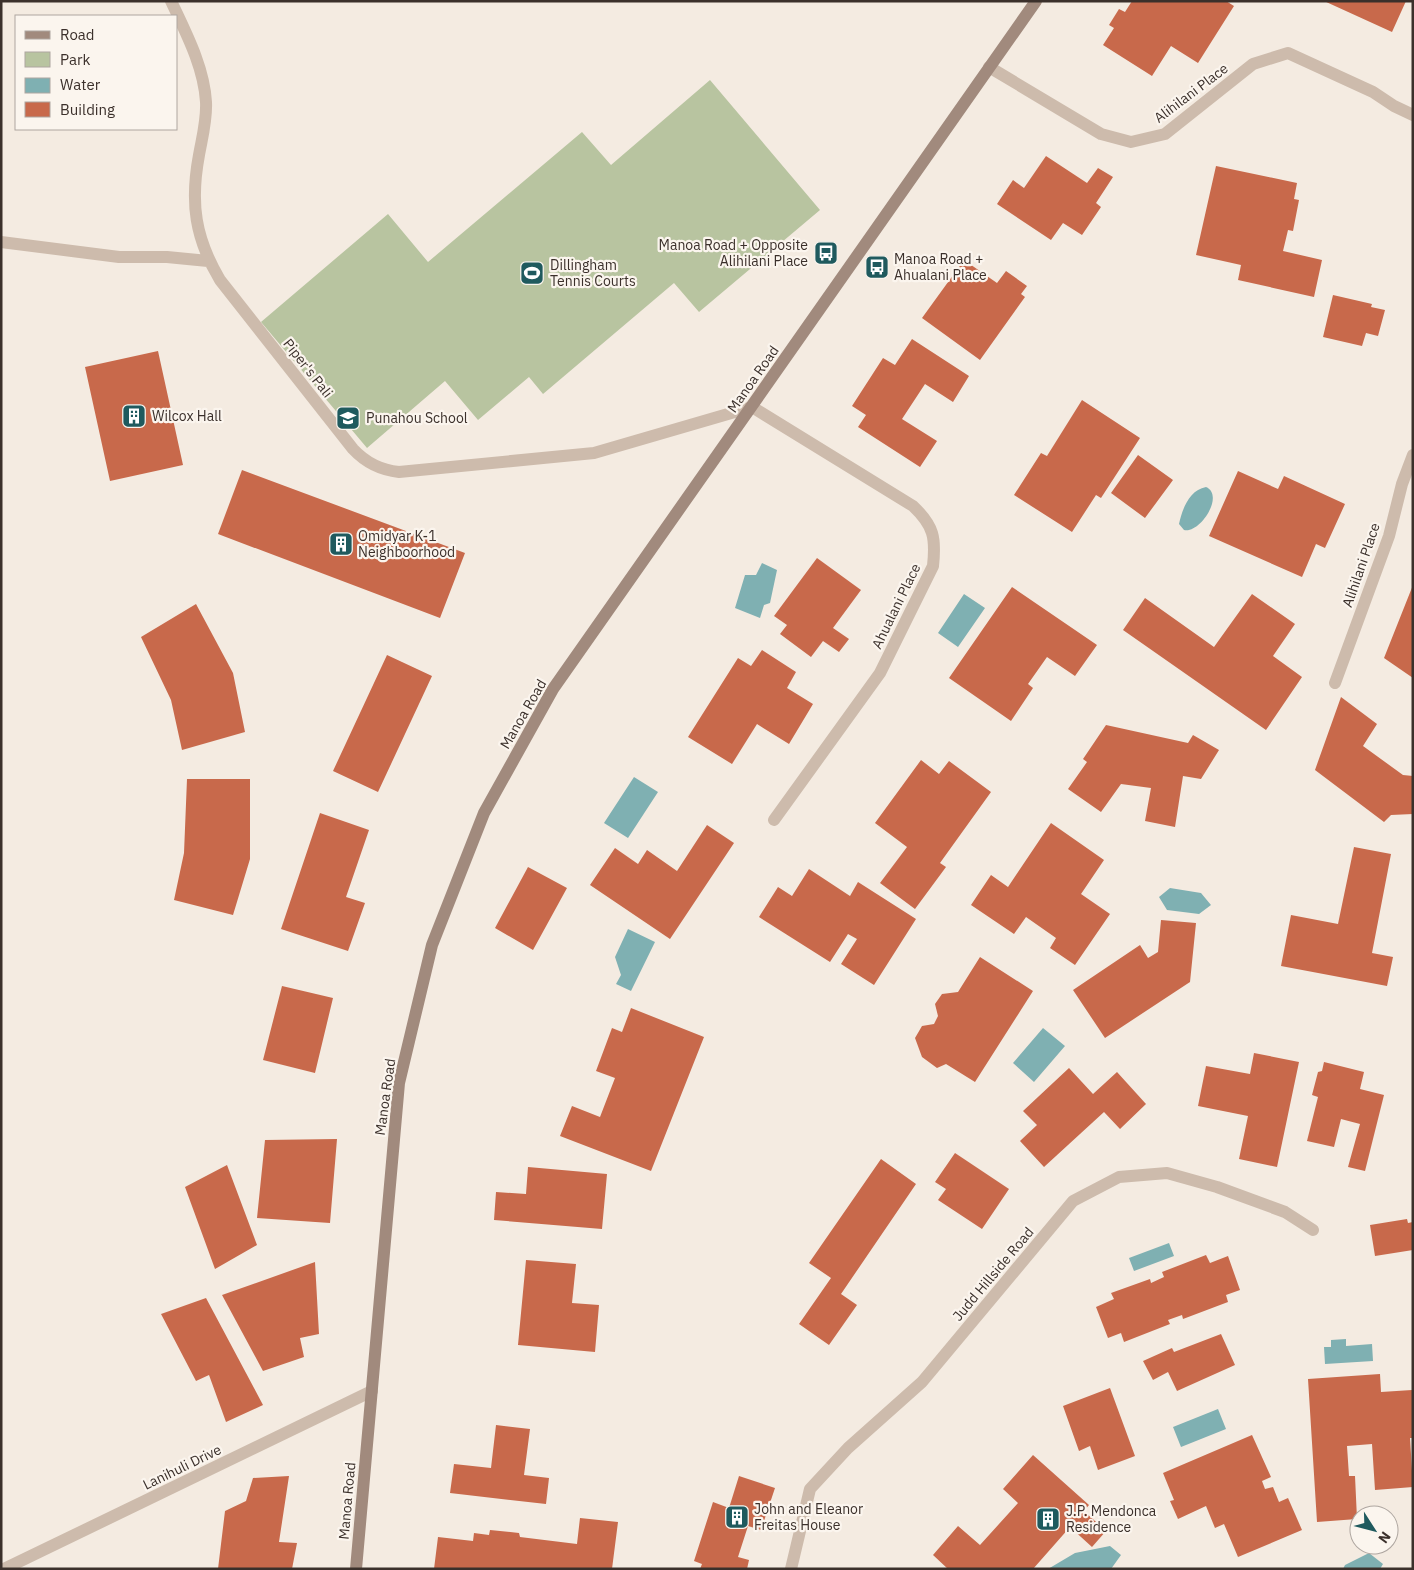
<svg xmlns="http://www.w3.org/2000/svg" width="1414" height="1570" font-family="'IBM Plex Sans',sans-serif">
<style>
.green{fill:#b8c4a0}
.water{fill:#7fb0b2}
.building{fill:#c8694b}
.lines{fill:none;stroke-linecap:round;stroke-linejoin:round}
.lane{stroke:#cdbbac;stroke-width:12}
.street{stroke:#cdbbac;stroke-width:12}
.secondary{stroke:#a18a7d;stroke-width:12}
.labels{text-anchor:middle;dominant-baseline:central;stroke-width:4.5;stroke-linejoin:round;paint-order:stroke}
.street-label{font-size:14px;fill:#3b302b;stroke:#fbf5ee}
.poi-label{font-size:14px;fill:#3b302b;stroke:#fbf5ee;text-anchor:start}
</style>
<rect width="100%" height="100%" fill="#f4ebe1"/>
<path class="green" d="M710,80l110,130 -121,102 -25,-29 -131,111 -14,-17 -51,43 -33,-39 -78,67 -106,-126 127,-108 40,48 154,-130 29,33z"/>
<path class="water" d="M1206,487c19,8 -6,47 -22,43l-5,-6c3,-14 10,-34 27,-37z
M762,563l15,7 -7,33 -6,2 -4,13 -25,-10 10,-33h11z
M964,594l21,14 -27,39 -20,-14z
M634,777l24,15 -30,46 -24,-15z
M1170,888l31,5 10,12 -12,9 -32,-4 -8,-13z
M628,929l27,13 -24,49 -15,-7 5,-9 -6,-18z
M1043,1028l22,18 -31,36 -21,-19z
M1169,1243l5,13 -40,15 -5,-13z
M1346,1339v7l26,-2 1,17 -48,3 -1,-17h7v-7z
M1218,1409l8,20 -45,18 -8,-20z
M1110,1546l11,9 -10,14h-63l27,-16z
M1369,1553l14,11 -3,5h-37l2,-4z"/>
<path class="building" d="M1132,1h94l8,5 -36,57 -27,-17 -19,30 -49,-31 11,-17 -5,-3 10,-16 6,3z
M1324,1h82l-14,31z
M1046,156l41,27 11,-15 15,9 -17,26 5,4 -19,28 -19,-12 -12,17 -54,-36 16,-24 11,8z
M1216,166l81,17 -3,16 5,1 -6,31 -5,-1 -5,21 39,9 -8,37 -76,-17 3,-15 -45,-10z
M964,260l33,23 9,-12 21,15 -6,8 4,3 -45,63 -58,-42z
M1333,295l39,9 -1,3 14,3 -7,26 -12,-3 -4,13 -39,-9z
M912,339l57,37 -16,26 -28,-18 -23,35 35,22 -17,26 -62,-40 8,-12 -14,-9 31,-48 12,7z
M158,351l25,114 -73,16 -25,-114z
M1082,400l58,38 -39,60 -5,-3 -24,37 -58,-37 27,-42 6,3z
M1138,455l35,25 -28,38 -34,-25z
M242,470l223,83 -25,65 -222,-84z
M1238,471l40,18 6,-13 61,28 -20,44 -9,-4 -14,33 -93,-41z
M817,558l44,32 -28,38 16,11 -10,13 -16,-11 -12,16 -31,-23 7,-9 -13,-9z
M1413,585v93l-29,-20z
M1012,587l85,58 -22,31 -28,-19 -19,27 5,4 -22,33 -62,-43z
M1252,594l43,30 -22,32 29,21 -36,53 -143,-100 22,-32 69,49z
M196,604l37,69 12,59 -63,18 -11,-50 -30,-63z
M762,650l34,22 -9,16 26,16 -24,40 -32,-20 -25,40 -44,-27 50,-79 13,8z
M387,655l45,21 -54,116 -45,-21z
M1341,697l36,27 -14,22 40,29 10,1v38l-22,1 -7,7 -69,-52z
M1106,725l82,18 5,-8 26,15 -18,29 -18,-3 -8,51 -30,-6 6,-33 -30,-4 -20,28 -33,-23 19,-27 -4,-3z
M921,760l18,14 10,-13 42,31 -51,71 6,4 -31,42 -35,-26 27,-36 -32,-24z
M187,779h63v80l-17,56 -59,-15 10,-47z
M320,813l49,17 -23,67 19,6 -17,48 -67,-22z
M1051,823l53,37 -23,34 29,20 -35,51 -25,-17 6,-10 -30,-21 -12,17 -43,-29 20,-30 17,12z
M707,825l27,18 -64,96 -80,-54 25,-37 23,16 9,-14 30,21z
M1354,847l37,7 -19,99 21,4 -6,29 -106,-20 10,-51 47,9z
M528,867l39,21 -34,62 -38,-22z
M809,869l41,27 8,-14 58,37 -42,66 -33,-21 16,-25 -9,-5 -18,28 -71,-45 19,-30 14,9z
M1161,920l35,3 -6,59 -85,56 -32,-48 67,-45 8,13 10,-6z
M980,957l53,34 -58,91 -29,-18 -9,4 -15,-11 -7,-19 7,-12 12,-2 4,-8 -3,-12 7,-10 16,-2z
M282,986l51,12 -18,75 -52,-13z
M631,1008l73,29 -53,134 -91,-35 12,-30 28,11 15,-39 -19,-7 16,-43 10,4z
M1254,1053l45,9 -22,105 -38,-8 9,-43 -50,-10 8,-40 44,8z
M1324,1062l40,10 -4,17 24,6 -19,76 -17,-4 12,-43 -19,-5 -7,28 -27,-6 11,-44 -6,-2 6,-23 4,-1z
M1069,1068l24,26 24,-22 29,32 -26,25 -16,-17 -60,55 -24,-26 17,-16 -14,-14z
M337,1139l-7,84 -73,-5 8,-78z
M955,1153l54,36 -27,40 -44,-29 8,-11 -11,-7z
M881,1159l35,25 -75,110 16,11 -28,40 -30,-21 32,-46 -22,-15z
M227,1165l30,80 -42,24 -30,-82z
M528,1167l79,7 -5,55 -108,-9 2,-28 30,2z
M1407,1219l1,4 5,-1v28l-38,6 -5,-31z
M1206,1255l4,8 18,-7 12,34 -14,5 2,7 -45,17 -1,-4 -14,5 2,4 -46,18 -3,-9 -13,5 -12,-31 18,-8 -3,-6 39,-14 1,4 13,-6 -2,-5z
M526,1260l50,4 -4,39 27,2 -4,47 -77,-7z
M315,1262l4,72 -19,4 4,19 -41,14 -41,-76z
M206,1298l57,107 -37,17 -17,-47 -13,6 -35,-67z
M1221,1334l14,31 -58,26 -9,-19 -15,8 -10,-19 29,-13 2,4z
M1380,1374l1,18 31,-2 1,48h-3l3,49 -38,3 -3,-46 -25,2 2,30h6l2,43 -40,3 -9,-143z
M1110,1388l25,68 -37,14 -8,-24 -11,5 -16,-45z
M496,1425l34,4 -6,46 25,3 -3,26 -96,-11 4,-29 37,4z
M1252,1435l19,42 -9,4 3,8 8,-2 6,15 9,-4 14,32 -64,27 -14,-33 -9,4 -9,-22 -28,13 -8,-18 4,-1 -11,-27z
M1033,1455l56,50 -5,6 22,20 -14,16 -22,-20 -37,42h-85l-15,-14 25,-29 22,19 38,-42 -15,-14z
M289,1476l-10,66 18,1 -5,26h-74l7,-58 21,-10 7,-23z
M739,1476l36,12 -14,42 -13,-4 -10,31 11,3 -2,9h-47l2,-5 -8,-3 19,-59 16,6z
M580,1518l38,4 -6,47h-178l4,-32 35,4 1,-8 15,2 1,-5 29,3 1,4 57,7z"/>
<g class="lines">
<path class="lane" d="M171,1c15,32 33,66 35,101 1,18 -4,36 -7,53 -9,48 -4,83 21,125l133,169c13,14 27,21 46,23l195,-19 158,-46
M1,242l118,15h48l41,4"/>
<path class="street" d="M989,67l112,67 30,8 34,-8 88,-70 35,-11 85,39 21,14 19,9
M752,407l161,99c21,20 23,32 20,60l-53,107 -106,147
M1335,683l54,-147 13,-52 11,-29
M4,1569l368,-178
M791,1569l19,-80 38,-41 74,-66 151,-181 46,-24 48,-4 50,14 68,25 28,18"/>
<path class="secondary" d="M356,1569l43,-486 33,-138 52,-132 69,-124 483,-688"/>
</g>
<defs>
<g id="bus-square" transform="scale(1.25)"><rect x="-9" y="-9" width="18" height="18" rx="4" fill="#1f5a5e" stroke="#fbf5ee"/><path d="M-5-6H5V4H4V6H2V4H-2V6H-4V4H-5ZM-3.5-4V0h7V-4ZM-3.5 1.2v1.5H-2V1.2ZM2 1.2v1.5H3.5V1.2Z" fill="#fff"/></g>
<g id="stadium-square" transform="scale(1.25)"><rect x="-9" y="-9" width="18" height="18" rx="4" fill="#1f5a5e" stroke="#fbf5ee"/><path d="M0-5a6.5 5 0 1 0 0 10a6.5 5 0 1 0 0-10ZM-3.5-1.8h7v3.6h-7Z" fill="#fff"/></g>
<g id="building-square" transform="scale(1.25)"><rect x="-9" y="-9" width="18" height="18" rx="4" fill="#1f5a5e" stroke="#fbf5ee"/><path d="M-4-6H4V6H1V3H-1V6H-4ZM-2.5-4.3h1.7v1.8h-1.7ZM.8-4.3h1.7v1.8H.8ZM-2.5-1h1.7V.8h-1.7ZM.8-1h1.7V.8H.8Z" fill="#fff"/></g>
<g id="school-square" transform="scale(1.25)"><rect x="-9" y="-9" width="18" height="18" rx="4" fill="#1f5a5e" stroke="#fbf5ee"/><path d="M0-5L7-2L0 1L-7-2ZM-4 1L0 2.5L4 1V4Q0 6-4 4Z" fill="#fff"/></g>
</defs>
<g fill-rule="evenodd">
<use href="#bus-square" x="826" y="253"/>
<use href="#bus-square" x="877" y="267"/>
<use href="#stadium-square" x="532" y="273"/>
<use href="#building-square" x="134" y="416"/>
<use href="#school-square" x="348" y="418"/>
<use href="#building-square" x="341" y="544"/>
<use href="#building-square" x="737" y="1517"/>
<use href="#building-square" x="1048" y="1519"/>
</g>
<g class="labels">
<g class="street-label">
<text transform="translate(1191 93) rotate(-37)">Alihilani Place</text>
<text transform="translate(308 368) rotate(52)">Piper's Pali</text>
<text transform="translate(753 379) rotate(-55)">Manoa Road</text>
<text transform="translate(1361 565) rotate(-71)">Alihilani Place</text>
<text transform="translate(896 606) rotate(-64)">Ahualani Place</text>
<text transform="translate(523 714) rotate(-60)">Manoa Road</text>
<text transform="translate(385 1097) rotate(-82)">Manoa Road</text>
<text transform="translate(993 1274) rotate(-50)">Judd Hillside Road</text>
<text transform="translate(182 1467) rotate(-26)">Lanihuli Drive</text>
<text transform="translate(347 1501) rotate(-85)">Manoa Road</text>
</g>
<g class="poi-label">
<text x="808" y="245" text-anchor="end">Manoa Road + Opposite<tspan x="808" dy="16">Alihilani Place</tspan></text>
<text x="894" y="259">Manoa Road +<tspan x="894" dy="16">Ahualani Place</tspan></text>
<text x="550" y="265">Dillingham<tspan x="550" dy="16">Tennis Courts</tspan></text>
<text x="152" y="416">Wilcox Hall</text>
<text x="366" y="418">Punahou School</text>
<text x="358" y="536">Omidyar K-1<tspan x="358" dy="16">Neighboorhood</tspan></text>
<text x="754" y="1509">John and Eleanor<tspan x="754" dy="16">Freitas House</tspan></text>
<text x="1066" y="1511">J.P. Mendonca<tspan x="1066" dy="16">Residence</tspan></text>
</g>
</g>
<rect width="1414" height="1570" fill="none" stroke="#3b302b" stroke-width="5"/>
<rect x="15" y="15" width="162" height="115" fill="#fbf5ee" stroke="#aea6a0"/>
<rect x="25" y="31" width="25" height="8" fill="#a18a7d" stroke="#aea6a0"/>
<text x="60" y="40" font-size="15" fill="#3b302b">Road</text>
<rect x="25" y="52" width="25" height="15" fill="#b8c4a0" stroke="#aea6a0"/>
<text x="60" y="65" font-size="15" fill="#3b302b">Park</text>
<rect x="25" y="78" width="25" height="15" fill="#7fb0b2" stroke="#aea6a0"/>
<text x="60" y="90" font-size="15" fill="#3b302b">Water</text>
<rect x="25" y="102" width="25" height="15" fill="#c8694b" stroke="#aea6a0"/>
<text x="60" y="115" font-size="15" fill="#3b302b">Building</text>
<g transform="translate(1374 1530) rotate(126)"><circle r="24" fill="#fbf5ee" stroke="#aea6a0"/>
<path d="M0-4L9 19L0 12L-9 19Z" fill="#1f5a5e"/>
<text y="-8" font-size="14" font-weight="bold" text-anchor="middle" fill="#3b302b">N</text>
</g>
</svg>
